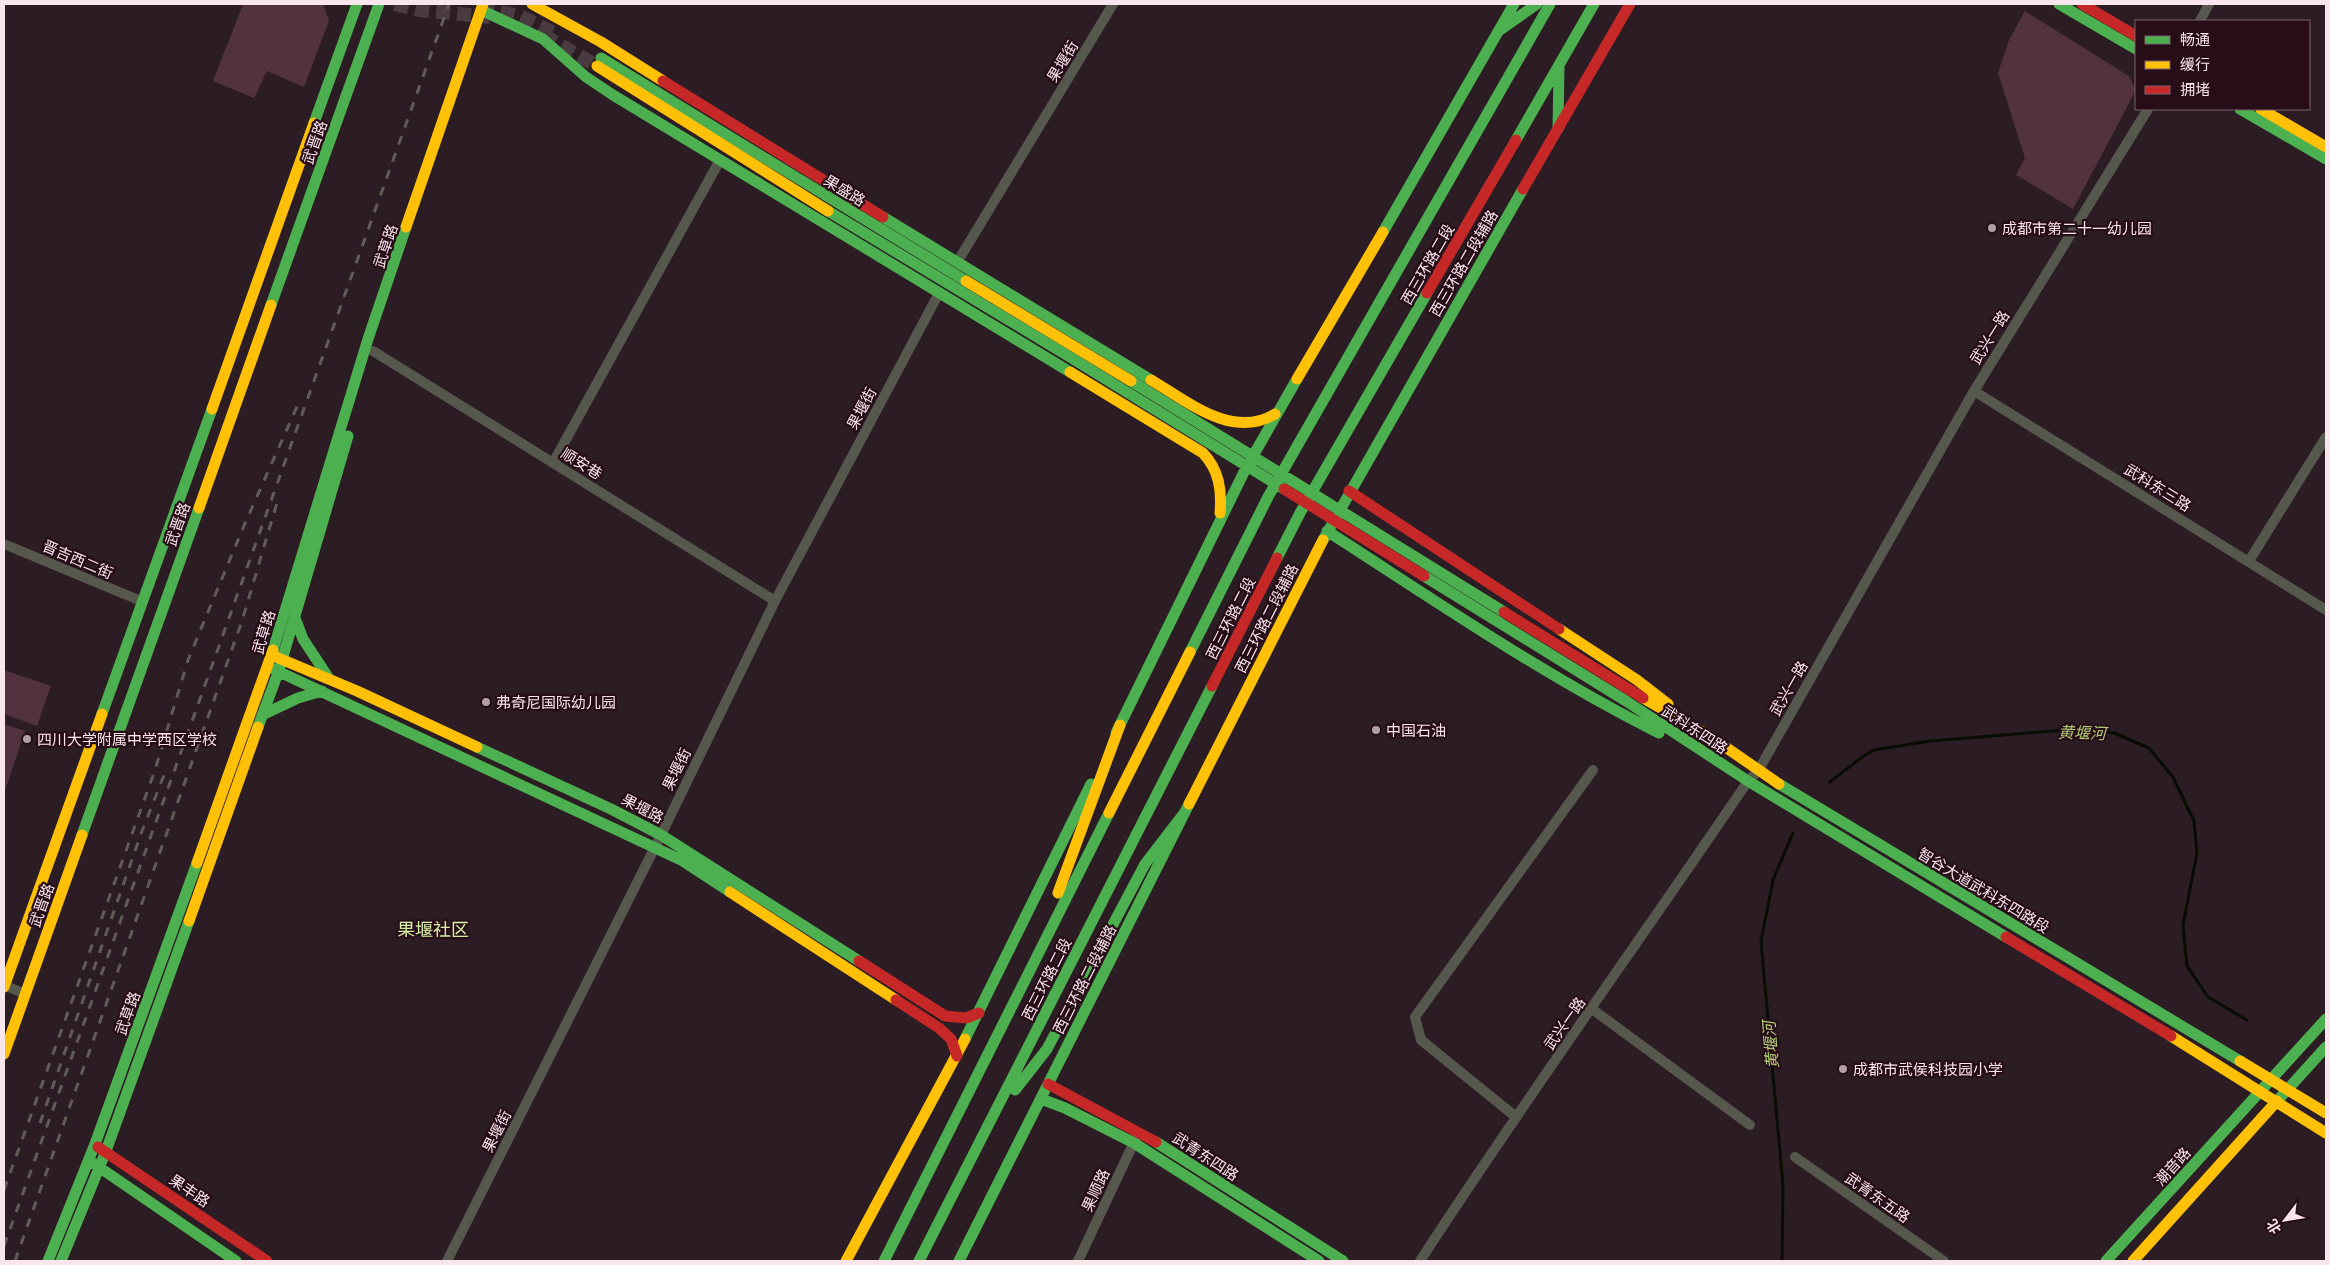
<svg xmlns="http://www.w3.org/2000/svg" width="2330" height="1265" font-family="'Playfair Display','Noto Sans SC',serif">
<style>
.green{fill:#52323f}
.lines{fill:none;stroke-linecap:round;stroke-linejoin:round}
.stream{stroke:#080c03;stroke-width:3}
.secondary-tunnel{stroke:#4a3b41;stroke-width:14;stroke-dasharray:14 7;stroke-linecap:butt}
.street{stroke:#56574d;stroke-width:10}
.fast{stroke:#4caf50;stroke-width:11}
.slow{stroke:#ffc107;stroke-width:11}
.jam{stroke:#c62828;stroke-width:11}
.rail{stroke:#625c59;stroke-width:3;stroke-dasharray:9 9;stroke-linecap:butt}
.poi-dot{fill:#b19fa6;stroke:#270d18;stroke-width:2}
.labels{text-anchor:middle;dominant-baseline:central;stroke-width:4.5;stroke-linejoin:round;paint-order:stroke}
.street-label{font-size:15px;fill:#f9e5ec;stroke:#270d18}
.poi-label{font-size:15px;fill:#f9e5ec;stroke:#270d18;text-anchor:start}
.water-label{font-size:16px;font-style:italic;fill:#b2cc77;stroke:#270d18}
.quarter-label{font-size:18px;fill:#d6eea3;stroke:#270d18}
</style>
<rect width="100%" height="100%" fill="#2b1d23"/>
<path class="green" d="M243,4h80l6,17 -25,66 -37,-16 -13,27 -41,-17z
M2025,11l104,65 7,14 -63,119 -57,-34 9,-17 -27,-85 11,-33z
M4,670l47,16 -14,40 -33,-12z
M4,724l21,7 -21,63z"/>
<g class="lines">
<path class="stream" d="M1830,782l32,-25 12,-7 56,-9 147,-12 37,4 35,15 24,29 21,44 3,32 -14,72 4,41 21,31 39,23
M1782,1261l1,-75 -22,-245 12,-61 20,-47"/>
<path class="secondary-tunnel" d="M395,4l24,6 71,7
M480,8l40,8 36,18
M543,35l54,31"/>
<path class="street" d="M2200,21l9,-17
M958,261l155,-257
M373,351l402,250
M1974,391l352,219
M553,463l167,-303
M4,544l137,57
M2249,561l77,-124
M4,985l21,9
M1592,1009l158,116
M1516,1117l-95,-77 -6,-23 178,-247
M1795,1157l149,104
M447,1261l214,-426 114,-234 164,-308
M1078,1261l58,-123
M1420,1261c105,-162 219,-319 328,-480l10,-10 216,-380 174,-282"/>
<path class="fast" d="M2059,4l77,45
M481,10l62,29 43,38 27,18 457,277
M1500,30l37,-26
M601,58l365,223
M2240,109l86,50
M314,123l43,-119
M1558,129l1,-64
M1516,140l78,-136
M828,211l242,146 214,132
M883,217l268,163
M1383,232l131,-228
M271,305l108,-301
M1131,381l373,231
M1327,531c109,70 216,144 332,202
M1323,540l200,-351
M1277,558l23,-45 127,-220
M1424,576l202,125 122,80 258,156
M295,618l8,21 25,38
M273,650l95,-311 38,-112
M1190,652l78,-155 282,-493
M271,668l410,192 49,32
M102,714l110,-305
M262,715l36,-17 24,-7
M258,727l21,-57 69,-234
M1116,733l129,-263 52,-91
M477,747l134,62 50,26 198,126
M1779,784l461,277
M82,835l117,-327
M965,1039l126,-255
M1015,1090l32,-41 98,-185 40,-52
M1041,1099l24,9 69,35 185,118
M2277,1101l49,-54
M1156,1142l187,119
M93,1163l143,98
M48,1261l47,-117 102,-281
M61,1261l45,-110 83,-230
M884,1261l225,-448
M919,1261l293,-575
M959,1261l230,-457
M2106,1261l220,-242"/>
<path class="slow" d="M532,4l69,38 62,39
M597,66l231,145
M2261,109l65,38
M406,227l77,-223
M966,281l165,100
M1070,372l133,81c16,17 19,37 17,60
M1297,379l86,-147
M1151,380c36,21 81,60 124,34
M212,409l102,-286
M199,508l72,-203
M1559,629l78,51 31,24
M276,657l81,34 120,56
M1643,698l65,37 71,49
M1189,804l134,-264
M1109,813l81,-161
M197,863l76,-213
M730,892l166,108
M1058,893l62,-168
M189,921l69,-194
M4,987l98,-273
M2171,1036l155,97
M4,1054l78,-219
M2240,1061l86,52
M846,1261l119,-222
M2133,1261l144,-160"/>
<path class="jam" d="M2082,4l54,32
M663,81l220,136
M1523,189l107,-185
M1427,293l89,-153
M1284,489l140,87
M1349,491l210,138
M1504,612l139,86
M1212,686l65,-128
M2006,937l165,99
M859,961l86,55 21,2 13,-5
M896,1000l43,28 12,11 6,17
M1048,1084l108,58
M98,1147l169,114"/>
<path class="rail" d="M40,1123l102,-292 24,-61
M4,1190l151,-420 33,-110 55,-132 56,-126
M4,1246l445,-1242
M15,1261l227,-640 37,-125"/>
</g>
<g class="poi-dot">
<circle cx="1992" cy="228" r="5"/>
<circle cx="486" cy="702" r="5"/>
<circle cx="1376" cy="730" r="5"/>
<circle cx="27" cy="739" r="5"/>
<circle cx="1843" cy="1069" r="5"/>
</g>
<g class="labels">
<g class="street-label">
<text transform="translate(1062 61) rotate(-59)">果堰街</text>
<text transform="translate(314 142) rotate(-70)">武晋路</text>
<text transform="translate(845 190) rotate(31)">果盛路</text>
<text transform="translate(385 246) rotate(-71)">武草路</text>
<text transform="translate(1463 263) rotate(-60)">西三环路二段辅路</text>
<text transform="translate(1427 264) rotate(-60)">西三环路二段</text>
<text transform="translate(1989 337) rotate(-58)">武兴一路</text>
<text transform="translate(861 408) rotate(-62)">果堰街</text>
<text transform="translate(582 463) rotate(32)">顺安巷</text>
<text transform="translate(2158 487) rotate(32)">武科东三路</text>
<text transform="translate(177 524) rotate(-70)">武晋路</text>
<text transform="translate(78 559) rotate(23)">晋吉西二街</text>
<text transform="translate(1230 618) rotate(-63)">西三环路二段</text>
<text transform="translate(1266 618) rotate(-63)">西三环路二段辅路</text>
<text transform="translate(263 632) rotate(-73)">武草路</text>
<text transform="translate(1788 688) rotate(-60)">武兴一路</text>
<text transform="translate(1695 729) rotate(33)">武科东四路</text>
<text transform="translate(676 769) rotate(-64)">果堰街</text>
<text transform="translate(643 808) rotate(28)">果堰路</text>
<text transform="translate(1984 890) rotate(31)">智谷大道武科东四路段</text>
<text transform="translate(41 905) rotate(-70)">武晋路</text>
<text transform="translate(1046 979) rotate(-63)">西三环路二段</text>
<text transform="translate(1084 979) rotate(-63)">西三环路二段辅路</text>
<text transform="translate(127 1013) rotate(-70)">武草路</text>
<text transform="translate(1564 1023) rotate(-55)">武兴一路</text>
<text transform="translate(496 1131) rotate(-63)">果堰街</text>
<text transform="translate(1206 1156) rotate(33)">武青东四路</text>
<text transform="translate(2172 1166) rotate(-48)">潮音路</text>
<text transform="translate(190 1190) rotate(34)">果丰路</text>
<text transform="translate(1095 1190) rotate(-65)">果顺路</text>
<text transform="translate(1878 1197) rotate(35)">武青东五路</text>
</g>
<g class="poi-label">
<text x="2002" y="228">成都市第二十一幼儿园</text>
<text x="496" y="702">弗奇尼国际幼儿园</text>
<text x="1386" y="730">中国石油</text>
<text x="37" y="739">四川大学附属中学西区学校</text>
<text x="1853" y="1069">成都市武侯科技园小学</text>
</g>
<g class="water-label">
<text transform="translate(2082 732) rotate(2)">黄堰河</text>
<text transform="translate(1770 1045) rotate(-95)">黄堰河</text>
</g>
<g class="quarter-label">
<text x="433" y="929">果堰社区</text>
</g>
</g>
<rect width="2330" height="1265" fill="none" stroke="#f9e5ec" stroke-width="10"/>
<rect x="2135" y="20" width="175" height="90" fill="#270d18" stroke="#7b636d"/>
<rect x="2145" y="36" width="25" height="8" fill="#4caf50" stroke="#7b636d"/>
<text x="2180" y="45" font-size="15" fill="#f9e5ec">畅通</text>
<rect x="2145" y="61" width="25" height="8" fill="#ffc107" stroke="#7b636d"/>
<text x="2180" y="70" font-size="15" fill="#f9e5ec">缓行</text>
<rect x="2145" y="86" width="25" height="8" fill="#c62828" stroke="#7b636d"/>
<text x="2180" y="95" font-size="15" fill="#f9e5ec">拥堵</text>
<g transform="translate(2285 1220) rotate(239)" stroke="#270d18" stroke-width="4" paint-order="stroke">
<path d="M0-4L9 19L0 12L-9 19Z" fill="#f9e5ec"/>
<text y="-8" font-size="14" font-weight="bold" text-anchor="middle" fill="#f9e5ec">北</text>
</g>
</svg>
